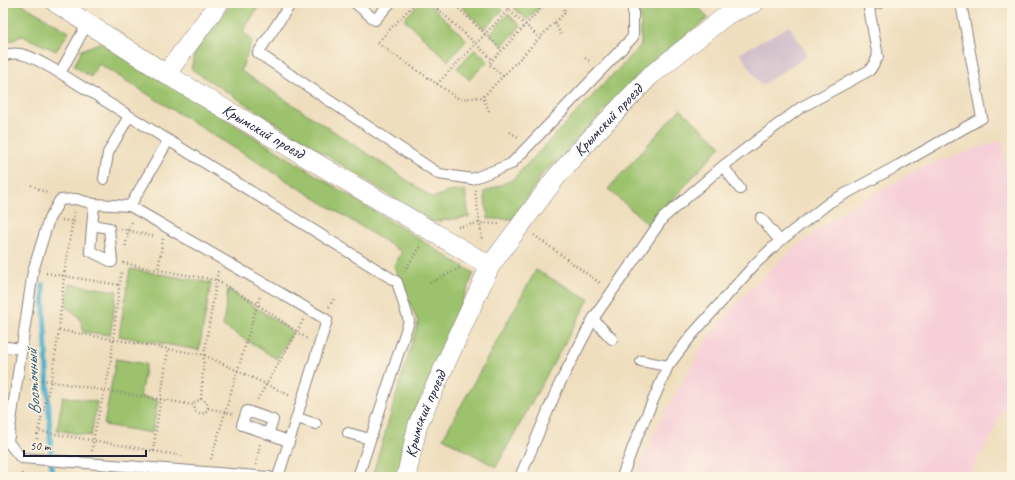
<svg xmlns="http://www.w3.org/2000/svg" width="1015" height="480" font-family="Caveat,sans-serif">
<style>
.built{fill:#f6cfd8}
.industrial{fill:#d1bdca}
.green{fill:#9cc26d;stroke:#5f7254}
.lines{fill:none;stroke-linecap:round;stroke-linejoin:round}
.stream{stroke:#4eb0cd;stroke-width:5}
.service-casing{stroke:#88807c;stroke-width:12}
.minor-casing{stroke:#88807c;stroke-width:20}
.path{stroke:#88807c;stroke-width:2.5;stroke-dasharray:1 3;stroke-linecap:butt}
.service{stroke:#fff;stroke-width:10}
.minor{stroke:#fff;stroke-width:19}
.labels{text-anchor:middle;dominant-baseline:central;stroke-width:3.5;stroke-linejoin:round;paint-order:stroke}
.street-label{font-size:16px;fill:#22223b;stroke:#fcf5e5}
.water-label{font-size:17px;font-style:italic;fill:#345b75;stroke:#fcf5e5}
</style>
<rect width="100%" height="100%" fill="#fcf5e5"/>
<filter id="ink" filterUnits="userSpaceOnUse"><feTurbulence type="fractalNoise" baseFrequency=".025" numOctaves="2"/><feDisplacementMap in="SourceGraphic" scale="8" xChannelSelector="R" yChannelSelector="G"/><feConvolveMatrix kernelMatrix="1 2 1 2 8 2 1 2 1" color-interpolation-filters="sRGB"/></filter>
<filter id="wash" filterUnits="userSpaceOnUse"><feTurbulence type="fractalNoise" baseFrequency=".012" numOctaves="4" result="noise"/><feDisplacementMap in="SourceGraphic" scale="16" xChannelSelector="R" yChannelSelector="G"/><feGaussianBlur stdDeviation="0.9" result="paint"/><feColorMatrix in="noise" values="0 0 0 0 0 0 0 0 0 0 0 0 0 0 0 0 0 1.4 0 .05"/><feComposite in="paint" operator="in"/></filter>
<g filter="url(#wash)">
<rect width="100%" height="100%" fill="#efdebd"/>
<path class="built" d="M1002,140l10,58v188l-9,25 -13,28 -15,26 -9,12h-329l18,-47 48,-85 38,-47 48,-46 56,-42 79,-44z"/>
<path class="industrial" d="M789,26l19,29 -47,31 -21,-33z"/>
<path class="green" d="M3,3h17l49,29 -13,19 -34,-15 -19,8z
M231,3h30l-18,28 9,9 -11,31c64,42 129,83 192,127l14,-6 18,-2 4,27 -37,5 -241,-153 4,-17z
M420,3h8l39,37 -19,21 -44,-42z
M458,3h38l7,7 -19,19z
M520,3h24l-17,17 -13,-12z
M640,3h55l13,15 -59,46 -107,111 -29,44h-25l-4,-27 28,-12 129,-135z
M508,14l13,12 -19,20 -12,-12z
M101,42l373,231 -64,150 -11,54h-27l46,-155 -24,-57 8,-13 -303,-188 -8,13 -17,-11 8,-16z
M475,49l13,12 -19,19 -12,-12z
M680,109l41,37 -72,79 -41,-36z
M130,269l81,14 -12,67 -80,-14z
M536,270l53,29 -93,168 -53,-29z
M70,284l47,7 -7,44 -27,-3c0,-11 -6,-20 -17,-24z
M228,289l65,43 -16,27 -54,-33z
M116,359l30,5 -6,32 18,4 -6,33 -48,-8z
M63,396l34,6 -6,34 -34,-6z"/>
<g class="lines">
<path class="stream" d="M43,285l9,192"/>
</g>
</g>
<g filter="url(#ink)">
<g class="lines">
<g class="service-casing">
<path id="service" d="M291,3l-33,50 181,121 33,5 39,-15 122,-127v-34
M355,3l20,17 15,-17
M869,5l11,-2
M3,56c19,-9 40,8 57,17l337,209 12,39 -51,156
M60,73l27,-49
M723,166l17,23
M104,179l4,-26 21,-37
M130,206l38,-65
M761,218l19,23
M92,225l17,3 3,34 -22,-11 4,-47
M593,319l19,20
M7,347l14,2
M641,361l27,5
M297,418l19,6
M348,433l22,6
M268,434l5,-14 -26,-9 -5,14c16,5 32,11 47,16
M269,477l-248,-19 -13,-16 25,-171 16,-52 11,-19 16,-1 18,5 36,2 197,114 -49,157
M520,477l38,-90 35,-68 70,-101 60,-52 77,-58 70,-38 8,-13 -10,-54
M622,477l12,-33 34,-78 23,-30 65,-73 24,-22 50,-39 69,-37 83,-47 -21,-115"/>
</g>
<g class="minor-casing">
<g id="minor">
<path id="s1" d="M56,3l110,71 324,192"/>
<path d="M166,74l53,-71"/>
<path id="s2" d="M406,477l12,-53 72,-158 67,-90 32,-36 61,-64 78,-62 26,-11"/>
</g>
</g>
<path class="path" d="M415,3l-38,40 82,56 24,-2
M437,3l4,3 3,-3
M453,3l49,47
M501,3l39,35
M441,6l-3,3 55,51
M555,22l9,-8 1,-11
M585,58l6,4
M503,76l-14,-12 57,-61
M437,84l78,-81
M489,111l-6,-14 72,-75 6,13
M510,132l8,5
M31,185l18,9
M475,190l7,50
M74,212l-10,64 -5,54 -8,51 -13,50 145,25
M62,220l19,3
M458,227l21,-4 20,1
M121,229l32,7
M534,235l67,49
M163,239l-5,31 58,10 41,24 40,28 -41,70
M125,250l3,-20 4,-8
M123,263l35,7
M404,271l17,-25
M46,273l73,12
M430,283l30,-15
M329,307l6,-10
M303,320l-6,12 12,8
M59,330l145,25 87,41
M30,378l164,27 1,-3 6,-3 6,3 1,6 -3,5 -4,1 -6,-3 -1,-6
M201,399l3,-44 14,-84
M208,408l25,6
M36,447l2,-16
M92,451c3,-29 13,-57 18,-85 5,-32 6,-64 12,-96
M153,451l15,-102
M211,459l49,-163
M256,465l4,-21
M19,477l5,-5"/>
<use href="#service" class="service"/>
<use href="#minor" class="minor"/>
</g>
</g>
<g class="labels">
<g class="street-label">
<text stroke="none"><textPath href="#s2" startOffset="416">Крымский проезд</textPath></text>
<text stroke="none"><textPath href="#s1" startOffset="244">Крымский проезд</textPath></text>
<text stroke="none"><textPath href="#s2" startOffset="66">Крымский проезд</textPath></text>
</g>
<g class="water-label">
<text transform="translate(33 382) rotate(-93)">Восточный</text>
</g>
</g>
<rect width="1015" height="480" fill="none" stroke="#fcf5e5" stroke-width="16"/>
<path d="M24 450v6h122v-6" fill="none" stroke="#22223b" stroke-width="2"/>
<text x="30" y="450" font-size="12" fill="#22223b" stroke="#fcf5e5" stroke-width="3" paint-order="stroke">50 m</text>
</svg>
